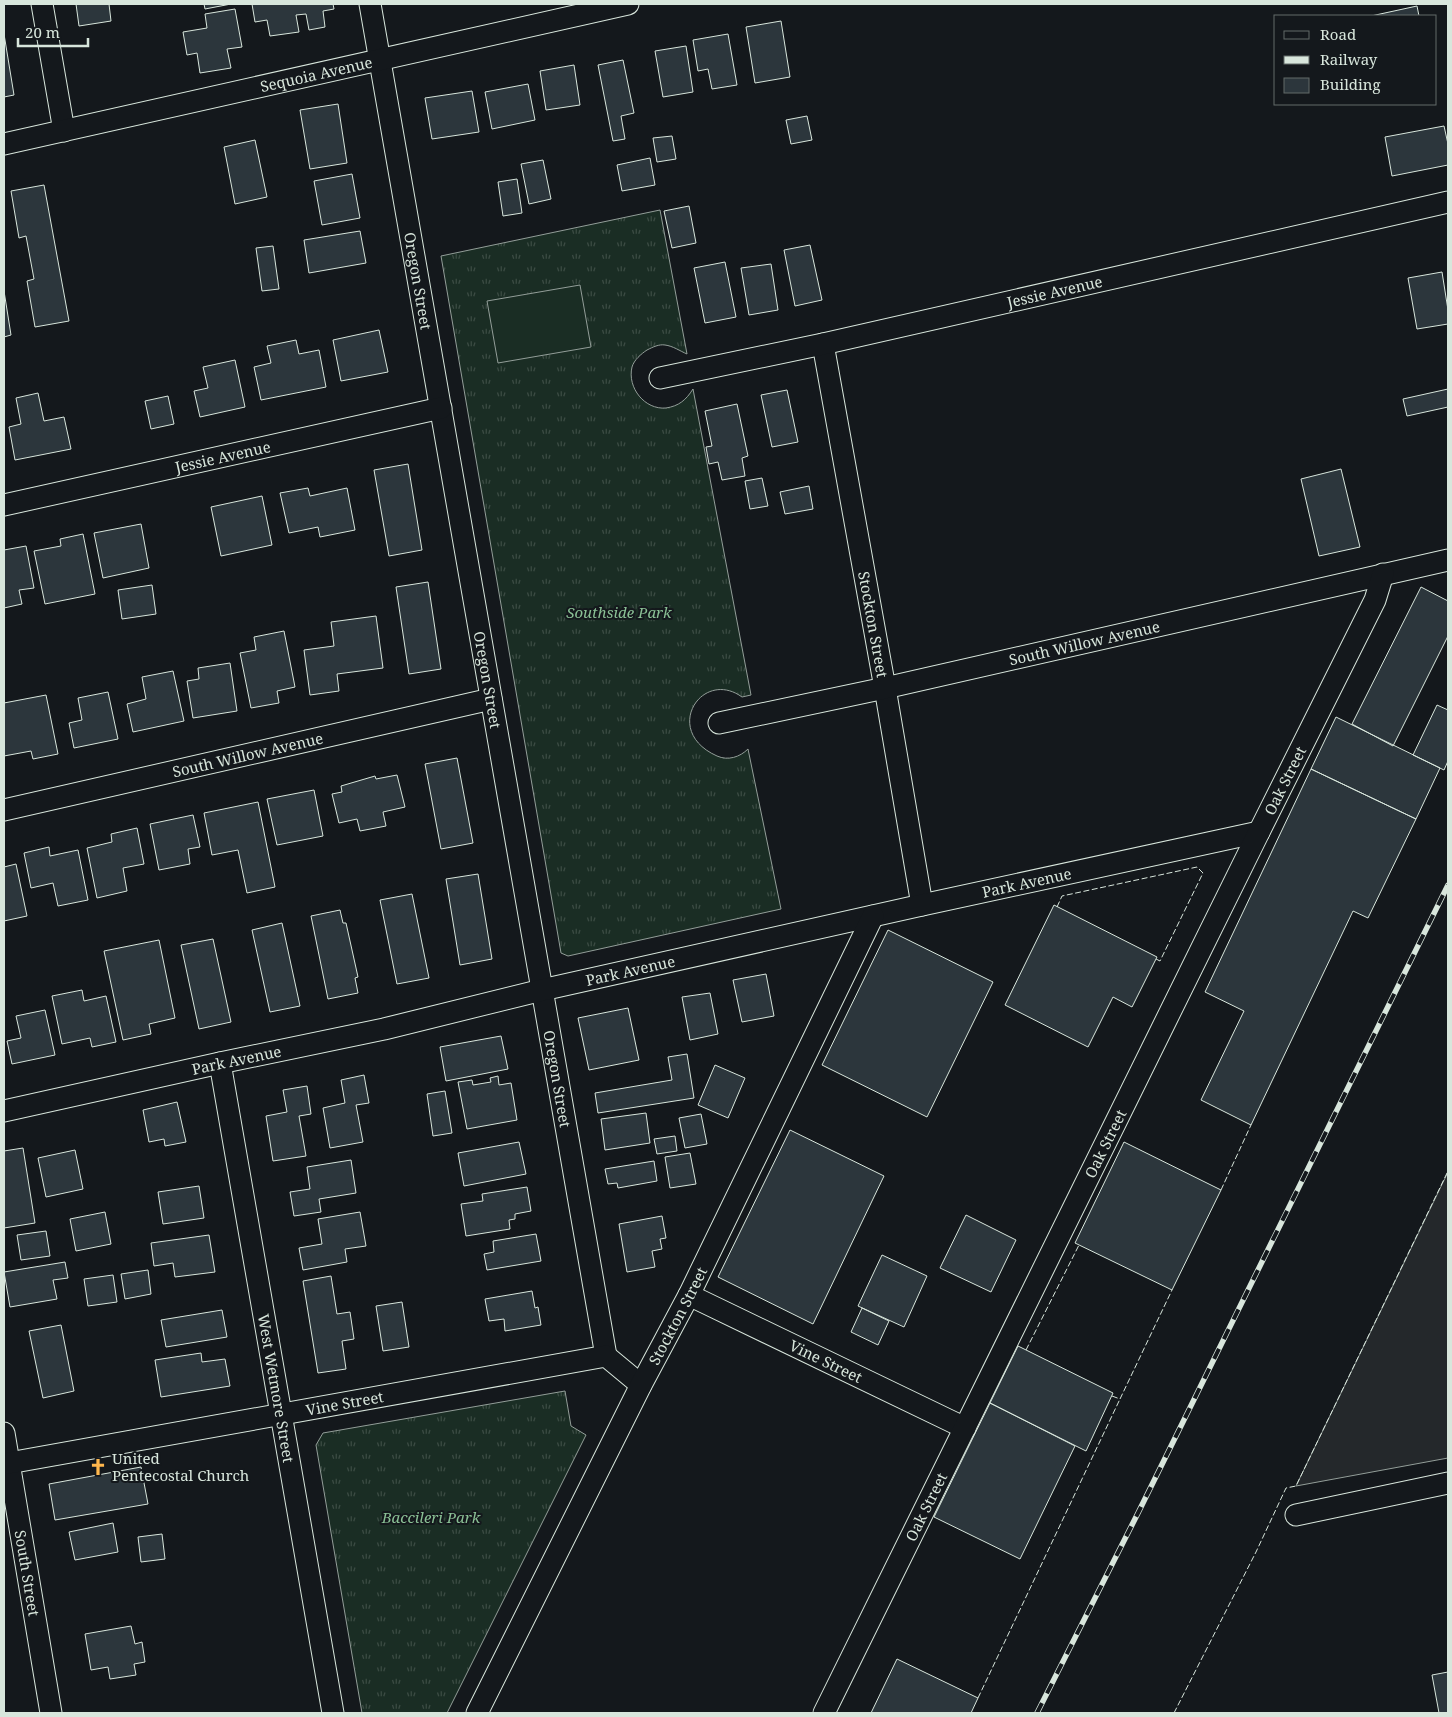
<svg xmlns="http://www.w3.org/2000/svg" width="1452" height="1717" font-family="'Noto Serif',serif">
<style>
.grass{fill:url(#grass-tufts);stroke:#939e99}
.pitch{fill:#1a2d24;stroke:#939e99}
.parking{fill:#24282b;stroke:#939e99}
.building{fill:#2c363c;stroke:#d8e6dc}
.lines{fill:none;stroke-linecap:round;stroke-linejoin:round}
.minor-casing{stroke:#d8e6dc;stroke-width:23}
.minor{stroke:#14181c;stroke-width:21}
.rail-casing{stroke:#d8e6dc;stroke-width:5.5}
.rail{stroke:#14181c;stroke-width:4;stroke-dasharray:11;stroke-linecap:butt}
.fence{stroke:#d8e6dc;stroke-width:1;stroke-dasharray:6 2.5;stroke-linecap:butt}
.labels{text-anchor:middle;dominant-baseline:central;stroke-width:4;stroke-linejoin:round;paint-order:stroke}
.street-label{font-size:15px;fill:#d8e6dc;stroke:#14181c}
.park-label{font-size:15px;font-style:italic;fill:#8ac095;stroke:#14181c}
.poi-label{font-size:15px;fill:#d8e6dc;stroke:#14181c;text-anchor:start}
</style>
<defs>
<pattern id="grass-tufts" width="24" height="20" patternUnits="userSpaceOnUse" patternTransform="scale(1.25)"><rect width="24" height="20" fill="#1a2d24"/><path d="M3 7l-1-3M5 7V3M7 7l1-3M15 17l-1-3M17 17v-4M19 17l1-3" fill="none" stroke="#3b4b43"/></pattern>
</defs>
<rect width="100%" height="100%" fill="#14181c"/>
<path class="grass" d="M660,210l27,144c-7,-3 -14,-8 -22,-9 -6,-1 -12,2 -18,5 -6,4 -13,10 -15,17 -5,21 13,43 34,41 13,-2 20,-8 27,-19l58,306 -9,2c-40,-29 -81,34 -25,59 11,5 23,1 31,-7l33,160 -213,47 -7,-3 -120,-697z
M565,1391l6,35 15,9 -139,278h-85l-46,-268 7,-12z"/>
<path class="pitch" d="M580,285l11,62 -93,16 -11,-62z"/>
<path class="parking" d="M1448,1172v286l-152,28z"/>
<path class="building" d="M76,4h33l2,17 -32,5z
M204,4h27l-26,5z
M252,4h81l1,5 -11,2 2,16 -16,3 -3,-16 -10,1 3,17 -29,4 -3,-16 -12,2z
M1417,6l2,10h-48z
M235,9l7,38 -15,2 4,19 -31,5 -3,-20 -10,2 -4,-23 24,-4 -2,-14z
M781,21l9,56 -35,6 -9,-56z
M4,34l10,61 -10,2z
M728,34l9,51 -25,4 -4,-20 -10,2 -5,-31z
M686,46l7,46 -30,5 -8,-46z
M623,60l11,53 -13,3 4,23 -12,2 -15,-76z
M574,65l6,40 -34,5 -6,-39z
M528,84l7,36 -43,9 -7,-37z
M472,91l7,41 -47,7 -7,-41z
M338,104l9,59 -37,6 -10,-59z
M807,116l5,24 -21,4 -5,-24z
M1444,126l4,18v21l-56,11 -7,-39z
M672,136l4,23 -19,3 -4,-24z
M255,140l12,57 -32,7 -11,-57z
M650,158l5,27 -33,6 -5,-26z
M543,160l8,39 -22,5 -8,-40z
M352,174l8,44 -38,7 -8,-44z
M517,179l5,34 -19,3 -5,-34z
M44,185l25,136 -34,6 -8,-46 7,-2 -8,-43 -7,2 -8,-47z
M689,206l7,37 -24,5 -8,-37z
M360,231l6,32 -57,10 -5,-33z
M810,245l12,55 -27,6 -11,-56z
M273,246l6,43 -17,2 -6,-43z
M725,262l11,55 -31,6 -11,-55z
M771,264l7,46 -29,5 -8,-47z
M1442,272l6,38v14l-31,5 -9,-51z
M4,291l7,44 -7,2z
M379,330l9,42 -47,9 -8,-41z
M296,340l3,14 20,-4 7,37 -65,13 -7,-33 17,-4 -4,-17z
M235,360l10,47 -45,10 -6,-26 14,-3 -5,-21z
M1448,389v18l-41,9 -4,-17z
M787,390l11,52 -26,5 -11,-52z
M38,393l6,28 20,-4 7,32 -56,11 -6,-33 12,-3 -5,-26z
M168,396l6,28 -23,5 -6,-28z
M737,404l11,52 -6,2 3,18 -23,4 -4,-18 -9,2 -3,-17 6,-1 -7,-35z
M408,464l14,86 -33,6 -15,-86z
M1341,469l19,78 -41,9 -18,-77z
M762,478l6,28 -18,3 -5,-28z
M809,486l4,23 -28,5 -5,-22z
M308,488l2,8 37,-8 8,42 -35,7 -2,-10 -29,6 -9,-40z
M262,496l10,49 -51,11 -10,-49z
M141,524l8,44 -46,10 -9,-45z
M83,534l12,60 -50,10 -11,-53 27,-5 -1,-7z
M26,546l8,42 -15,2 3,14 -18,4v-58z
M428,582l13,87 -32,5 -13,-87z
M152,585l4,29 -34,5 -4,-29z
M1421,587l27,14v35l-55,110 -41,-22z
M376,616l7,52 -46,6 2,17 -29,4 -6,-45 30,-4 -3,-24z
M284,631l11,56 -18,4 2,12 -28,5 -11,-55 16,-3 -2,-13z
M230,663l7,48 -44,7 -6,-37 12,-2 -1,-11z
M173,671l11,50 -51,11 -6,-28 19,-5 -4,-22z
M108,692l10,47 -44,9 -5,-25 13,-3 -4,-22z
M46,695l12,59 -25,5 -2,-8 -27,5v-53z
M1437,705l11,5v51l-4,9 -31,-15z
M1336,717l104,51 -24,51 -105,-50z
M457,758l16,85 -32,6 -16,-85z
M1311,769l105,50 -48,99 -15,-7 -102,214 -50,-25 43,-89 -39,-19z
M397,775l8,32 -22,5 3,14 -26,5 -3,-12 -18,4 -7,-29 10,-2 -1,-6 34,-10 1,3z
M314,790l9,46 -46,9 -10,-46z
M258,802l17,85 -28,6 -9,-43 -26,5 -8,-42z
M193,815l7,32 -12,2 2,15 -31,6 -9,-46z
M137,828l7,36 -21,4 4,23 -30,7 -10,-50 25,-6 -1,-8z
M49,847l1,9 28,-6 10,50 -30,6 -5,-23 -22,5 -7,-35z
M16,864l11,52 -23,5v-54z
M478,874l14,85 -32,6 -14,-86z
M412,894l17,84 -32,6 -17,-84z
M1054,905l103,52 -25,50 -19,-10 -25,50 -83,-42z
M340,910l3,13h3l12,54 -3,1 3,15 -30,6 -17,-83z
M282,923l18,83 -30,6 -18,-82z
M888,930l105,52 -66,135 -105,-52z
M213,939l18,83 -32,7 -18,-84z
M159,940l16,78 -26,6 2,10 -28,6 -19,-89z
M766,974l8,42 -32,6 -9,-42z
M82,990l2,11 22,-5 10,46 -24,5 -2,-9 -28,6 -10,-48z
M710,993l8,41 -28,6 -8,-43z
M628,1008l11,52 -50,10 -11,-52z
M45,1010l10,45 -43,9 -5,-23 14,-3 -5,-22z
M501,1036l7,33 -62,12 -6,-34z
M687,1054l7,44 -96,15 -3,-20 77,-13 -4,-23z
M715,1065l30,13 -17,40 -30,-13z
M364,1075l5,28 -13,2 7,37 -33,6 -7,-40 22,-5 -4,-23z
M498,1076l1,9 12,-2 6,37 -50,9 -9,-47 14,-2 1,5 18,-3 -1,-4z
M307,1086l4,28 -12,2 7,40 -33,5 -7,-45 21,-4 -4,-22z
M445,1091l7,42 -19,3 -6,-42z
M177,1102l9,40 -21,4 -1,-7 -15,3 -6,-32z
M646,1113l4,30 -45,7 -4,-31z
M701,1114l6,30 -22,4 -6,-30z
M790,1130l94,46 -71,148 -95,-47z
M675,1136l2,15 -20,3 -3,-15z
M519,1142l7,32 -62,12 -6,-33z
M1124,1142l97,48 -49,100 -97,-47z
M23,1148l12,75 -31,5v-77z
M75,1150l8,39 -37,8 -8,-39z
M690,1153l6,31 -26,4 -5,-31z
M351,1160l5,33 -37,6 2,13 -27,4 -4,-24 20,-3 -3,-22z
M654,1161l3,20 -39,7 -1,-5 -9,1 -3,-15z
M199,1186l5,32 -41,6 -5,-32z
M527,1187l4,24 -16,3v5l-6,1 1,9 -44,7 -5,-32 22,-3 -1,-7z
M105,1212l6,32 -35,7 -6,-32z
M360,1212l6,34 -21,3 2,13 -44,8 -4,-22 23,-4 -4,-25z
M966,1215l50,25 -25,52 -51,-24z
M662,1216l4,22 -6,1 2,10 -10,2 3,16 -28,5 -8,-48z
M46,1231l4,25 -29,4 -4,-25z
M536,1234l5,27 -54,9 -3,-16 10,-2 -1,-11z
M209,1235l6,37 -40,5 -2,-14 -19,3 -3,-23z
M882,1255l45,21 -23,51 -46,-21z
M65,1262l3,16 -15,2 4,19 -47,8 -6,-35z
M148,1270l3,24 -26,5 -4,-25z
M113,1275l4,27 -29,4 -4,-27z
M331,1276l6,38 13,-2 4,27 -12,2 4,28 -28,4 -15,-92z
M532,1291l3,17 3,-1 3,18 -36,6 -1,-12 -15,2 -4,-22z
M402,1302l7,45 -26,4 -7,-45z
M862,1308l27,13 -11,24 -27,-13z
M222,1310l5,27 -61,10 -5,-27z
M61,1325l13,66 -31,7 -14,-67z
M1018,1346l95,47 -27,58 -96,-48z
M201,1353l1,9 23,-3 5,27 -69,11 -6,-37z
M990,1403l85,43 -55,113 -86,-42z
M141,1467l7,37 -93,16 -6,-36z
M113,1523l5,29 -43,8 -6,-28z
M162,1534l3,25 -24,3 -3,-25z
M131,1626l4,18 7,-2 3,20 -11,2 2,11 -26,4 -2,-12 -17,3 -6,-36z
M897,1659l81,39 -7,15h-100z
M1448,1672v41h-9l-7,-38z"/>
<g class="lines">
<g class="minor-casing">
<g id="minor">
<path d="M42,4l22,127"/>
<path id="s1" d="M370,4l236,1352"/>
<path id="s2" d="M4,144l624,-140"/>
<path id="s3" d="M823,344l62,344 37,217"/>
<path id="s4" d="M660,378l163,-34 625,-142"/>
<path id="s5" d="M4,505l437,-97"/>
<path id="s6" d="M719,723l166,-35 563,-128"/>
<path id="s7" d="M4,810l487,-111"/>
<path id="s8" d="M220,1063l113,650"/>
<path id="s9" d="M4,1111l216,-48 164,-34 158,-39 380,-85 337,-73"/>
<path id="s10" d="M689,1295l276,133"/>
<path id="s11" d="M4,1433l47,280"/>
<path id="s12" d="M9,1463l597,-107 35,29"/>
<path d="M1296,1515l152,-32"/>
<path id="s13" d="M477,1713l164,-328 48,-90 184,-379"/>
<path id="s14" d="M824,1713l435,-881 116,-232 8,-26"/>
</g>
</g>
<use href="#minor" class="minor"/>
<g class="rail-casing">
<path id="rail" d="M1037,1713l101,-200 310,-628"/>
</g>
<use href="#rail" class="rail"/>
<path class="fence" d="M1057,907l5,-11 135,-29 6,6 -43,88 -4,-2
M1221,1190l30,-65
M1026,1350l53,-105
M1112,1396l8,3 52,-109
M978,1698l142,-299
M1174,1713l82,-161 30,-64 10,-2 152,-315"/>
</g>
<defs>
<g id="church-bare" transform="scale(1.35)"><path d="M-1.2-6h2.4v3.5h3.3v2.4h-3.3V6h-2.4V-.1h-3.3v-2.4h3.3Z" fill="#ffb74d" stroke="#14181c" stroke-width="2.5" paint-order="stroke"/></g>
</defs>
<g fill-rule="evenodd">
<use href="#church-bare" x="98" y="1467"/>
</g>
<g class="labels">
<g class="street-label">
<text stroke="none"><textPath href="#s2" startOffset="320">Sequoia Avenue</textPath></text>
<text stroke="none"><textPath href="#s1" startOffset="281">Oregon Street</textPath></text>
<text stroke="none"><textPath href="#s4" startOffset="404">Jessie Avenue</textPath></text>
<text stroke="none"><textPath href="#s5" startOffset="224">Jessie Avenue</textPath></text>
<text stroke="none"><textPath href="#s3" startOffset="285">Stockton Street</textPath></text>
<text stroke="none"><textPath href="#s6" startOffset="374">South Willow Avenue</textPath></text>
<text stroke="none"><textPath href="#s1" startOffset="686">Oregon Street</textPath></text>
<text stroke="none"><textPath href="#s7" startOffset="250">South Willow Avenue</textPath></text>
<text stroke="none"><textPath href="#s14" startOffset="1040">Oak Street</textPath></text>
<text stroke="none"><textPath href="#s9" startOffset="1048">Park Avenue</textPath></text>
<text stroke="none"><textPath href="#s9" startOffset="642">Park Avenue</textPath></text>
<text stroke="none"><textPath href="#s9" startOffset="238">Park Avenue</textPath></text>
<text stroke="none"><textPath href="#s1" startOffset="1091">Oregon Street</textPath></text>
<text stroke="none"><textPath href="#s14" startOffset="635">Oak Street</textPath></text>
<text stroke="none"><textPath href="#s13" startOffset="445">Stockton Street</textPath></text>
<text stroke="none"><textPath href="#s10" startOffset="152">Vine Street</textPath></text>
<text stroke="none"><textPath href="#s8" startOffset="330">West Wetmore Street</textPath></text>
<text stroke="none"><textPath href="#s12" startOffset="341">Vine Street</textPath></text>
<text stroke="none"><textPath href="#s14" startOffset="230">Oak Street</textPath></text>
<text stroke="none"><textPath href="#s11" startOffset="142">South Street</textPath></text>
</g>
<g class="park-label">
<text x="619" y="612">Southside Park</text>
<text x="431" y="1517">Baccileri Park</text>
</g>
<g class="poi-label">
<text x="112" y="1458">United<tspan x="112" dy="17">Pentecostal Church</tspan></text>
</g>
</g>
<rect width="1452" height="1717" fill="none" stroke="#d8e6dc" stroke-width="10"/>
<rect x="1274" y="15" width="162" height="90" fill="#14181c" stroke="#626a69"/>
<rect x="1284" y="31" width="25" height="8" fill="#14181c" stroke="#626a69"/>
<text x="1320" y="40" font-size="15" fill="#d8e6dc">Road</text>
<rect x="1284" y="56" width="25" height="8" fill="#d8e6dc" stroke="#626a69"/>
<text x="1320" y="65" font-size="15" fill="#d8e6dc">Railway</text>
<rect x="1284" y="78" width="25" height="15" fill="#2c363c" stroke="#626a69"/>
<text x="1320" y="90" font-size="15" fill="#d8e6dc">Building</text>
<path d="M18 38v8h70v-8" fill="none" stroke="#d8e6dc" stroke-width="2.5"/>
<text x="25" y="38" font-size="15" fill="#d8e6dc" stroke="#14181c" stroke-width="4" paint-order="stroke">20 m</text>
</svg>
